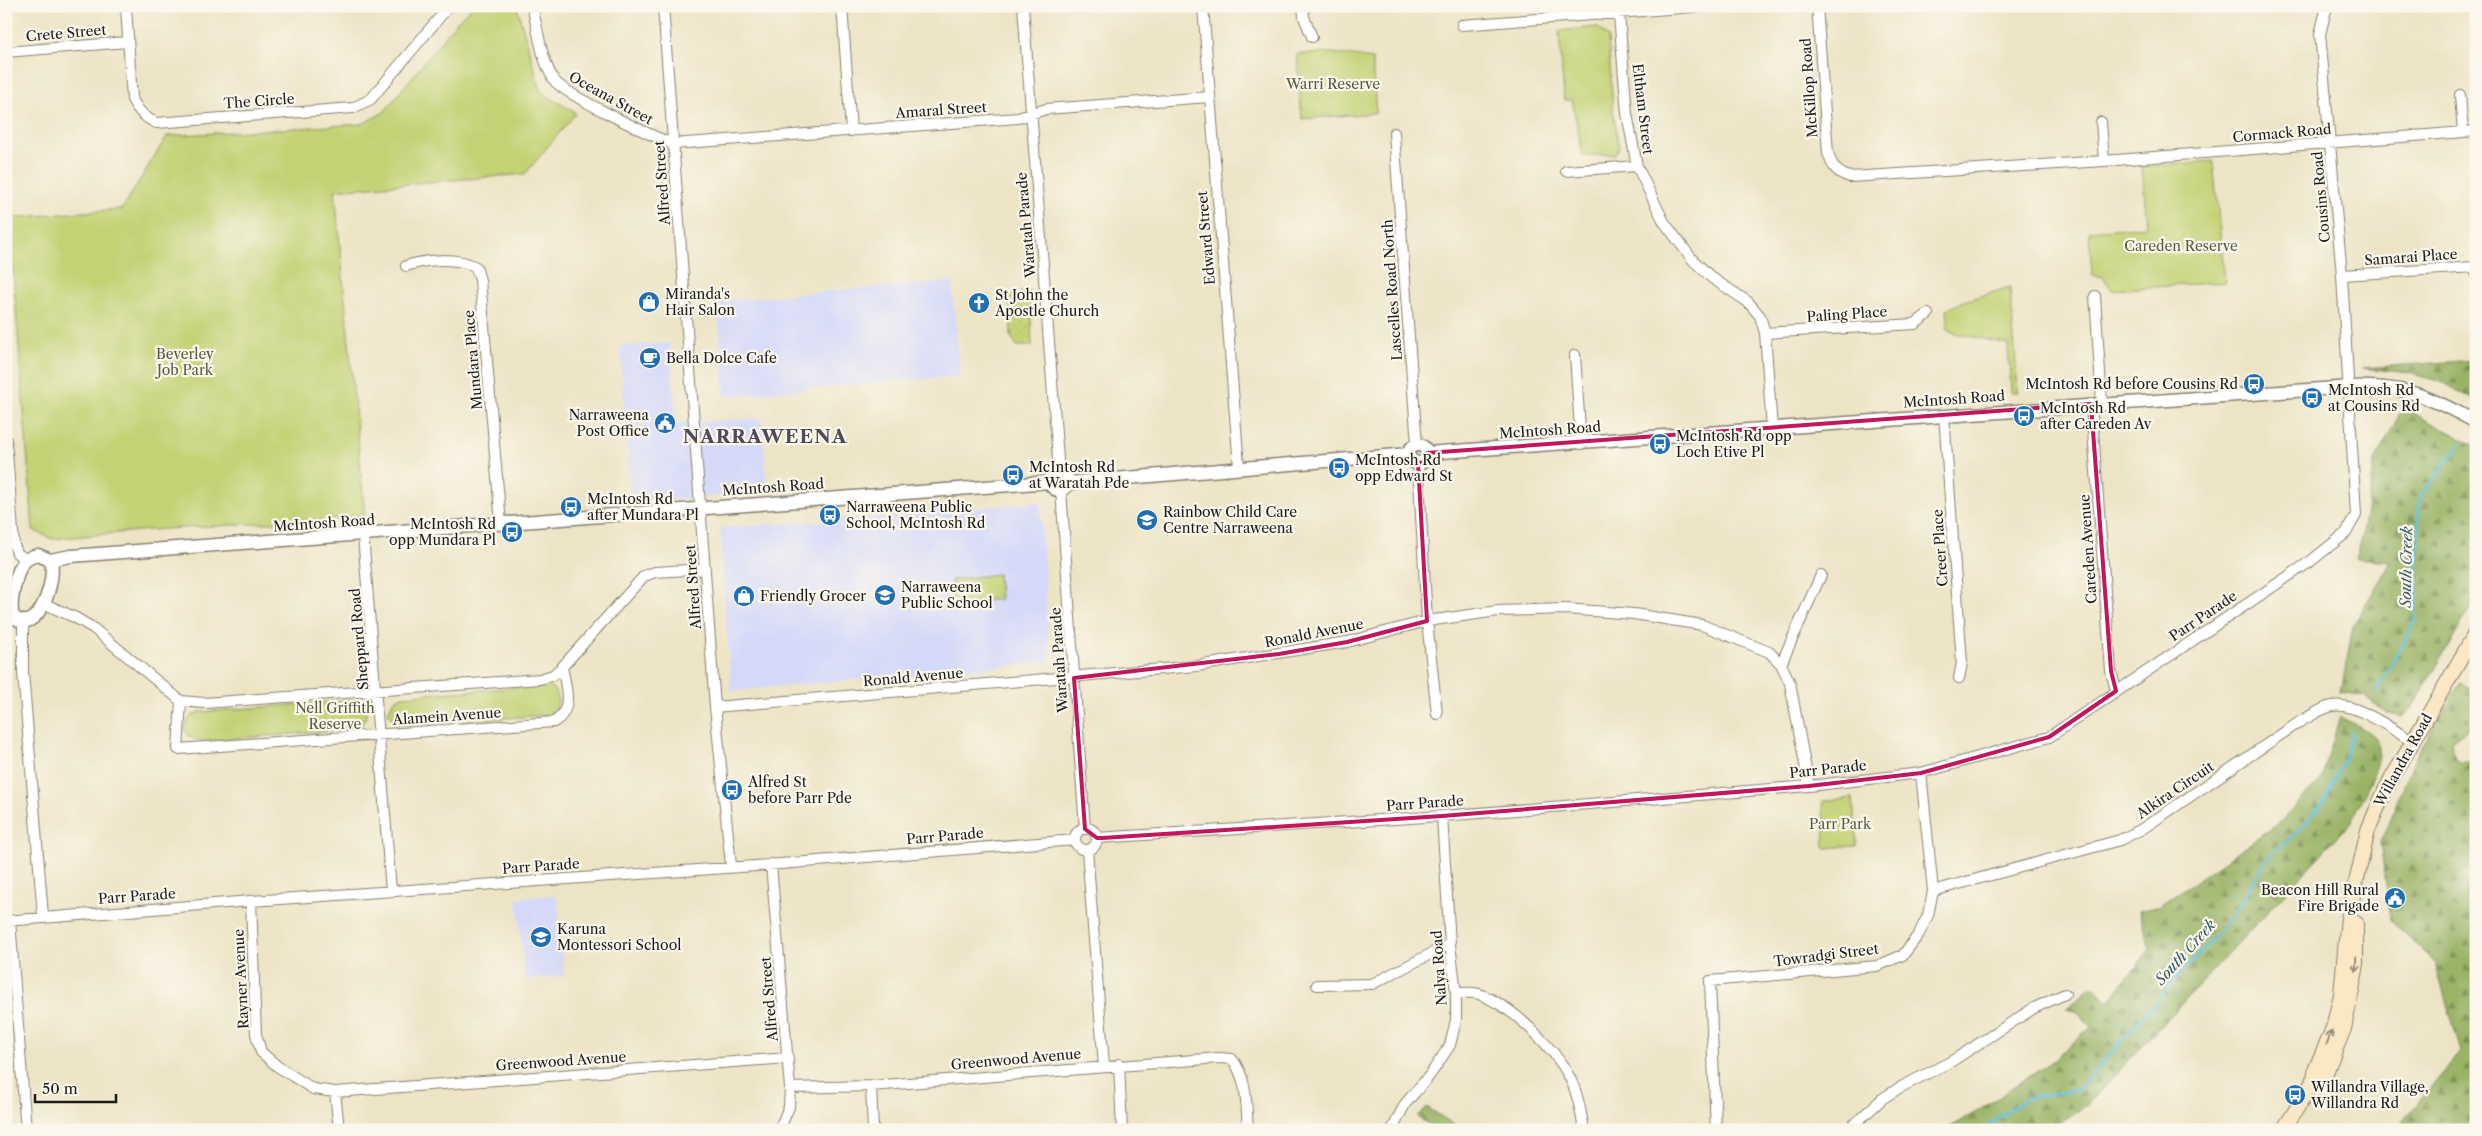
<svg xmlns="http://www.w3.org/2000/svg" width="2482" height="1136" font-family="'Libre Caslon Text',serif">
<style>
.built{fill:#d4d8f9}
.grass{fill:url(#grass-dots);stroke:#707748}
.forest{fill:url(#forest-firs);stroke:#5b6841}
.green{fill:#c3d274;stroke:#707748}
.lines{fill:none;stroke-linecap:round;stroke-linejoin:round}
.stream{stroke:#56bcd4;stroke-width:3}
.minor-casing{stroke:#848070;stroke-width:12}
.tertiary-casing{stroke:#848070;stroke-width:15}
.secondary-casing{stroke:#848070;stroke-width:16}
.minor{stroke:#fff;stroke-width:10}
.tertiary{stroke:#fff;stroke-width:12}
.secondary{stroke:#fbe7c3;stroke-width:14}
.oneway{stroke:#978c78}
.marked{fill:none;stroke:#c2185b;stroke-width:4;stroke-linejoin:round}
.labels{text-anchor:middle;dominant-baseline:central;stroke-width:4.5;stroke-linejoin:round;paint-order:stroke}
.street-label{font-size:14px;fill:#1c1c1c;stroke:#fbf7ec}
.park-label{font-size:14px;fill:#565c3b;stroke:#fbf7ec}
.poi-label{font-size:14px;fill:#1c1c1c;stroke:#fbf7ec;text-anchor:start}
.water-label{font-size:15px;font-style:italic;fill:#335c66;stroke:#fbf7ec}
.district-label{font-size:19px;font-weight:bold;letter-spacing:1px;fill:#504959;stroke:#fbf7ec}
</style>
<defs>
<pattern id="grass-dots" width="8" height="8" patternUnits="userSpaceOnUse" patternTransform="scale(1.25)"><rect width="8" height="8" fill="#c3d274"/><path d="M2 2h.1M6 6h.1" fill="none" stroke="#a7b464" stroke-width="1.8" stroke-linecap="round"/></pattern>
<pattern id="forest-firs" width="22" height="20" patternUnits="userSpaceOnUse" patternTransform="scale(1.25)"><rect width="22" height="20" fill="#9ab466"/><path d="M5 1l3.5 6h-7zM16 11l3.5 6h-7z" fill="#7d9253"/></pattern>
</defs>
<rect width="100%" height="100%" fill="#fbf7ec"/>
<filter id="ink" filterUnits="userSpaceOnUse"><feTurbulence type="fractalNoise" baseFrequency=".02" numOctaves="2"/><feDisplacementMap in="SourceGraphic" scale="10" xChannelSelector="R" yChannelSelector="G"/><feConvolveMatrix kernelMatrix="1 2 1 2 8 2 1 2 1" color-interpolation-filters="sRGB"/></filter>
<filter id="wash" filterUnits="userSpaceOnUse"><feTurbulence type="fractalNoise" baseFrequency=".0096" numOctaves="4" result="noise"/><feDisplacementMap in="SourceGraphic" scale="20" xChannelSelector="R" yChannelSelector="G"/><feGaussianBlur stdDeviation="1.12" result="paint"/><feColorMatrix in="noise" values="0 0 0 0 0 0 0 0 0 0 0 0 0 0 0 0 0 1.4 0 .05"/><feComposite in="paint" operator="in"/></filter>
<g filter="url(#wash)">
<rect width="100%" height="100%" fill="#ede4c5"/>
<path class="built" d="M952,281l8,95 -235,20 -8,-95z
M670,343l6,81 86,-6 5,75 -136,9 -11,-156z
M1040,502l10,160 -319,29 -11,-163 161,-11z
M557,895l7,81 -39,3 -8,-81z"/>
<path class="grass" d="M1030,290l2,56h-15l-6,-9 -1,-42z"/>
<path class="forest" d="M2476,360v41l-32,-18 -34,-10 -48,-5z
M2403,408l73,38v154l-65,109 -10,8 -14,-4 -23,-17 -23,-4 12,-66 38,-65 -35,-3 7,-24 12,-74z
M2460,684l13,7c-5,19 1,18 0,34l-22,16 4,18 5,3 16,-3v371h-81l66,-78 -26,-89 -44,-42 -11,-79 37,-88z
M2340,717c10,5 25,11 33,19 20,19 -15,63 -21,85l-265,284 -39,25h-104l34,-19 75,-50 38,-35 -13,-14 -12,-3 25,-23 18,15 41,-52 -11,-38 20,-5 115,-79 47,-47z
M1427,1107l35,23h-25l-20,-13z"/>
<path class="green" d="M473,6l44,1 24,85 35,21 -51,61 -190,16 30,327 -215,13 -98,9 -19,-9 -24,-312 113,-9 45,-73 195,-12 22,-12 75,-93z
M1597,27l11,10 5,73 6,38 -4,6 -32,2 -11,-56h-8l-5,-69z
M1333,53l39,6 4,54 -74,6 -5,-65z
M2213,161l12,121 -113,8 -9,-13 -11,-2 -3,-44 58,-5 -5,-59z
M2010,287l8,105 -7,1 -3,-49 -53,-11 -9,-5 2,-8 -1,-10 14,-8z
M998,574l2,25 -47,6 -2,-25z
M549,685c12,10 12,19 0,30l-143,10 -13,-4 -5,-9 5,-11 9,-5z
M357,700c12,10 12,18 0,29l-155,12 -13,-4 -5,-8 5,-11 9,-6z
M1853,798l4,48 -32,2 -2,-47z"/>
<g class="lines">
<path class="stream" d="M2375,693l41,-72 3,-123 41,-54
M1983,1130l43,-32 52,-8 153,-172 36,-59 30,-27 26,-29 21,-43 8,-28"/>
</g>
</g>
<g filter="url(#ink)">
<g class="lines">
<g class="minor-casing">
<path id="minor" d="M126,6l6,93c6,12 12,18 24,24l197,-15 18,-9 78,-93
M532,6c6,23 9,54 22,74 9,14 100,57 119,64l345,-26 28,-9 163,-12
M663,6l52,701 16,159
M842,6l9,125
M1023,6l36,466
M1203,6l36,461
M1303,6l1,11 8,20
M1817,6l11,147c4,13 8,20 22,24l254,-16 372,-30
M1619,14l8,100 10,52 27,56 28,37 20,19 36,24 12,14 5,17 7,96
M1462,25l244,-19
M6,52l121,-10
M2460,95l3,37
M2101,122l3,39
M1394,133l23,312
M1566,171l71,-5
M406,266c21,-7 51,-9 70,1l4,13 21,244
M2342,275l133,-8 1,6
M2095,296l7,108
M1765,333l150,-9 13,-10
M1575,355l6,89
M2091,404l20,267 5,20
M1944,415l18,248 -3,15
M6,440l8,105 3,8 9,7
M1418,463l9,158 10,93
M1061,490l24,339
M363,535l28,356
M43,603l33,15 17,10 88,73 23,2 336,-24 13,-4 9,-8
M23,621v51l20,244
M1781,664l40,-89
M181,701l-3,48 376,-27c20,-12 12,-35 8,-55l82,-91 11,-4 50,-3
M715,707l482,-41 150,-24 80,-21 71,-10 67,-2 69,5 68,11 67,27 12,12 9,19 19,103
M1075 839a11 11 0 1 1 22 0a11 11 0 1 1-22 0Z
M1097,838l345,-22 367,-30 112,-13 128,-36 262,-176 35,-28 10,-18 -14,-240 -22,-241 7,-28
M1087,850l17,216
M771,864l19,224 -1,19 -10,23
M1933,891l187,-51 22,-11 162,-110c9,-4 18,-11 28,-13 24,-4 60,23 81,36
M251,901l5,133 5,18 16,14 36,23 22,3 453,-34
M6,921l245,-20 504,-35 320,-26
M10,921l16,209
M1317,985l55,-1 78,-40
M1456,993c7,0 16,-1 23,1 33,12 75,53 91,84 8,16 11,35 14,52
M1119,1064l3,66
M871,1086l2,44
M790,1088l81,-2 348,-28 13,1c16,20 14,46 16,71
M335,1092l4,38
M1392,1130l13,-26 25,-29 20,-30 6,-25v-27l-6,-49 -8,-128
M1716,1130l-6,-149 167,-15 26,-11 16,-21 9,-19 5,-24 -12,-118
M1848,1130l34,-31 17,-11 53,-27 82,-53 31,-14"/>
</g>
<g class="tertiary-casing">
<path id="tertiary" d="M1409 454a9 9 0 1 1 18 0a9 9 0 1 1-18 0Z
M1427,453l923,-66c55,-2 78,9 126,35
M1050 481a9 9 0 1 1 18 0a9 9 0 1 1-18 0Z
M1068,483l341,-29
M38,555l12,5c8,16 -12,80 -37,56 -4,-12 3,-45 11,-54 4,-4 9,-6 14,-7z
M50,560l21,-4 979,-74"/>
</g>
<g class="secondary-casing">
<path id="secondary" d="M2313,1083l3,-15 17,-40 8,-34 7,-76 20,-88 17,-40 91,-158
M2283,1130l30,-47 13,-11 18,-43 12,-59v-47"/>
</g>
<use href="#minor" class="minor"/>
<use href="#tertiary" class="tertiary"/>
<use href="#secondary" class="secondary"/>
</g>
<defs><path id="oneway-shaft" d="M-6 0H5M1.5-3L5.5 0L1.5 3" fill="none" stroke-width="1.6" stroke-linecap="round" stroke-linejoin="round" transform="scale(1.25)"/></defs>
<g class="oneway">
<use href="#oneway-shaft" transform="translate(2356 964) rotate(92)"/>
<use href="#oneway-shaft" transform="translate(2329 1038) rotate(-69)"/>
</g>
</g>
<path class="marked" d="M2091,404l20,267 5,20 -67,46 -128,36 -112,13 -367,30 -340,22h-5l-12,-9 -11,-151 205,-24 68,-12 80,-21 -9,-158 8,-1 1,-9z"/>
<defs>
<g id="shop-disc" transform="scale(1.125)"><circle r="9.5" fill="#1f6fb2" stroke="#fbf7ec"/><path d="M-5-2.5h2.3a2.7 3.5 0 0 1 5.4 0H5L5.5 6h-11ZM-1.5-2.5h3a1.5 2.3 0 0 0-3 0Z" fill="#fff"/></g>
<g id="church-disc" transform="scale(1.125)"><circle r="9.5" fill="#1f6fb2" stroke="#fbf7ec"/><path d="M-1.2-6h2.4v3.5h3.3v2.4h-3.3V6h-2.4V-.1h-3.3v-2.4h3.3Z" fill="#fff"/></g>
<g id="cafe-disc" transform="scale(1.125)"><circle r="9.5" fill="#1f6fb2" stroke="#fbf7ec"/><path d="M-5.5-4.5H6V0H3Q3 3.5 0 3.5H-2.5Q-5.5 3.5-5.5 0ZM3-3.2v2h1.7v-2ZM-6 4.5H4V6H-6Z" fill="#fff"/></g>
<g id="bus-disc" transform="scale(1.125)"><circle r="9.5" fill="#1f6fb2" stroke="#fbf7ec"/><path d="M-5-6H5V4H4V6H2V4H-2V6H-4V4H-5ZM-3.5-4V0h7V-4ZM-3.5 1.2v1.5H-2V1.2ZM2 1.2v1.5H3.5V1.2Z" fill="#fff"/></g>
<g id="civic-disc" transform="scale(1.125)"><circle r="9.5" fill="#1f6fb2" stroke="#fbf7ec"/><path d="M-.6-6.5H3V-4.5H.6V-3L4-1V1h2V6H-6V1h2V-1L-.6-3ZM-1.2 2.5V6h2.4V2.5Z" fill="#fff"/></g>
<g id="school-disc" transform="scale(1.125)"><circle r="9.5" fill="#1f6fb2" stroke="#fbf7ec"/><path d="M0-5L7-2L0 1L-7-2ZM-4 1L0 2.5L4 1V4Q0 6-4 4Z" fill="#fff"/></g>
</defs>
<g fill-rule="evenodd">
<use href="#shop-disc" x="649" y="302"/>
<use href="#church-disc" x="979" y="303"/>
<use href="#cafe-disc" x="650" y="358"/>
<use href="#bus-disc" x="2254" y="384"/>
<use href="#bus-disc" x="2312" y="398"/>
<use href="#bus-disc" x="2024" y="416"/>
<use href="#civic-disc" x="665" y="423"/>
<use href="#bus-disc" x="1660" y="444"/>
<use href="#bus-disc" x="1339" y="468"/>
<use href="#bus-disc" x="1013" y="475"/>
<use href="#bus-disc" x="571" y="507"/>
<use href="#bus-disc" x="830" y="515"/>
<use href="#school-disc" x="1147" y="520"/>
<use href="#bus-disc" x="512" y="532"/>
<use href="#school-disc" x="885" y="595"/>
<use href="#shop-disc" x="744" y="596"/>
<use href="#bus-disc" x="732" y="790"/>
<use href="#civic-disc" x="2395" y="898"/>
<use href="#school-disc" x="541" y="937"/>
<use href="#bus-disc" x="2295" y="1095"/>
</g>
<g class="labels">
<g class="street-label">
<text transform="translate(66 33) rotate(-5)">Crete Street</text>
<text transform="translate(1809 88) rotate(-94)">McKillop Road</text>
<text transform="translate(611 98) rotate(29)">Oceana Street</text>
<text transform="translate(259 101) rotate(-4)">The Circle</text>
<text transform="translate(1643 109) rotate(83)">Eltham Street</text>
<text transform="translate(941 110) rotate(-4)">Amaral Street</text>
<text transform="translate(2282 133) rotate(-5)">Cormack Road</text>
<text transform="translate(662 183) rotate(-94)">Alfred Street</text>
<text transform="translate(2321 197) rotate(-95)">Cousins Road</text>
<text transform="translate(1026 225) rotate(-95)">Waratah Parade</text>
<text transform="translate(1206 238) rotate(-95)">Edward Street</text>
<text transform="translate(2411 257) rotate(-4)">Samarai Place</text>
<text transform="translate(1392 290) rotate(-94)">Lascelles Road North</text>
<text transform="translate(1847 314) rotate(-4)">Paling Place</text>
<text transform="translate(473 360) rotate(-95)">Mundara Place</text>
<text transform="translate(1954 399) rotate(-4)">McIntosh Road</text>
<text transform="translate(1550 430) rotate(-4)">McIntosh Road</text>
<text transform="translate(773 487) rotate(-4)">McIntosh Road</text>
<text transform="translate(324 523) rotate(-4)">McIntosh Road</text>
<text transform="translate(1940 548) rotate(-94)">Creer Place</text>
<text transform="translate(2088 549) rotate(-94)">Careden Avenue</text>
<text transform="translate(693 587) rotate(-94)">Alfred Street</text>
<text transform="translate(2203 616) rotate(-34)">Parr Parade</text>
<text transform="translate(1314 633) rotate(-11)">Ronald Avenue</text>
<text transform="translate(359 639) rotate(-95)">Sheppard Road</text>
<text transform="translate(1059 660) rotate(-94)">Waratah Parade</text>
<text transform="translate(913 677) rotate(-5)">Ronald Avenue</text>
<text transform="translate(447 716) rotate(-4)">Alamein Avenue</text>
<text transform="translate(2403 760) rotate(-61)">Willandra Road</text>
<text transform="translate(1828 769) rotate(-6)">Parr Parade</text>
<text transform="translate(2175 790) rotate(-34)">Alkira Circuit</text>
<text transform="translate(1425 803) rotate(-4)">Parr Parade</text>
<text transform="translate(945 836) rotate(-5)">Parr Parade</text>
<text transform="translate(541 866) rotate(-4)">Parr Parade</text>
<text transform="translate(137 896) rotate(-4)">Parr Parade</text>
<text transform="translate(1826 955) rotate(-7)">Towradgi Street</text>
<text transform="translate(1439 968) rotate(-94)">Nalya Road</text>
<text transform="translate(241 979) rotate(-93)">Rayner Avenue</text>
<text transform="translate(769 999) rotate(-95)">Alfred Street</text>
<text transform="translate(1016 1059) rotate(-5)">Greenwood Avenue</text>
<text transform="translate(561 1061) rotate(-4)">Greenwood Avenue</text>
</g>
<g class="park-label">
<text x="1333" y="84">Warri Reserve</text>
<text x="2181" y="246">Careden Reserve</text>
<text x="185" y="354">Beverley<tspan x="185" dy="16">Job Park</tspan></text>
<text x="335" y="708">Nell Griffith<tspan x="335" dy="16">Reserve</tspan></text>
<text x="1840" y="824">Parr Park</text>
</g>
<g class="poi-label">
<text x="665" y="294">Miranda's<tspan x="665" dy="16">Hair Salon</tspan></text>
<text x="995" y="295">St John the<tspan x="995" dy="16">Apostle Church</tspan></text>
<text x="666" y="358">Bella Dolce Cafe</text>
<text x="2238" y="384" text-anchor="end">McIntosh Rd before Cousins Rd</text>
<text x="2328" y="390">McIntosh Rd<tspan x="2328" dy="16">at Cousins Rd</tspan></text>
<text x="2040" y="408">McIntosh Rd<tspan x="2040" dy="16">after Careden Av</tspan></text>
<text x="649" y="415" text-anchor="end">Narraweena<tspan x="649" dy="16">Post Office</tspan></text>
<text x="1676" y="436">McIntosh Rd opp<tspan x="1676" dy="16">Loch Etive Pl</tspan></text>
<text x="1355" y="460">McIntosh Rd<tspan x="1355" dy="16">opp Edward St</tspan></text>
<text x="1029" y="467">McIntosh Rd<tspan x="1029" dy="16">at Waratah Pde</tspan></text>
<text x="587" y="499">McIntosh Rd<tspan x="587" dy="16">after Mundara Pl</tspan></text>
<text x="846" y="507">Narraweena Public<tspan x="846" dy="16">School, McIntosh Rd</tspan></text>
<text x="1163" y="512">Rainbow Child Care<tspan x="1163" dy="16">Centre Narraweena</tspan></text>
<text x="496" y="524" text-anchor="end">McIntosh Rd<tspan x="496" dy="16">opp Mundara Pl</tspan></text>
<text x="901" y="587">Narraweena<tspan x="901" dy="16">Public School</tspan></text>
<text x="760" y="596">Friendly Grocer</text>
<text x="748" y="782">Alfred St<tspan x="748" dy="16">before Parr Pde</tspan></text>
<text x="2379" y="890" text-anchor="end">Beacon Hill Rural<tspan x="2379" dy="16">Fire Brigade</tspan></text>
<text x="557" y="929">Karuna<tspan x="557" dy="16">Montessori School</tspan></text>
<text x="2311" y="1087">Willandra Village,<tspan x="2311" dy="16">Willandra Rd</tspan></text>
</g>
<g class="water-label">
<text transform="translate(2406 567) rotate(-89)">South Creek</text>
<text transform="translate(2185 952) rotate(-48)">South Creek</text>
</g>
<g class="district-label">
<text x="765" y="436">NARRAWEENA</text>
</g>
</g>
<rect width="2482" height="1136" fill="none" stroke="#fbf7ec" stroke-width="25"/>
<path d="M35 1094v8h81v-8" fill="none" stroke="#1c1c1c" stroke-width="2.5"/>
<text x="42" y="1094" font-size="15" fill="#1c1c1c" stroke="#fbf7ec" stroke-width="4" paint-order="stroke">50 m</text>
</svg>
